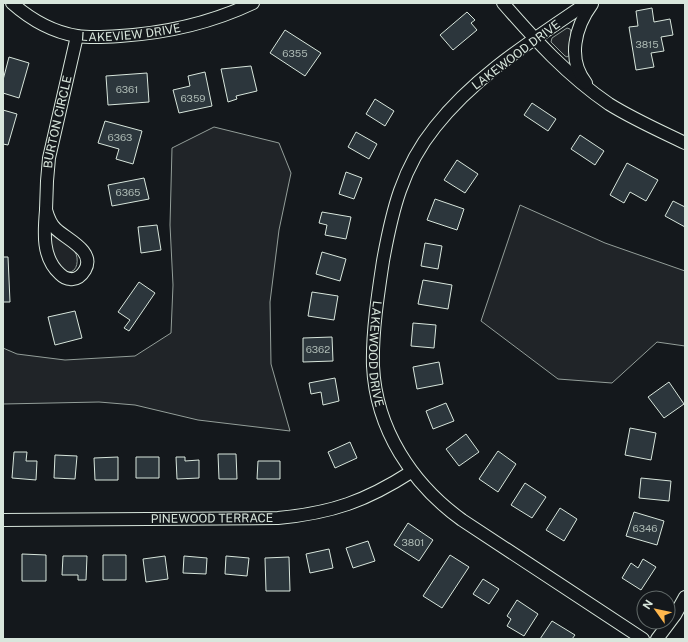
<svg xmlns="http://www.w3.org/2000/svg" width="688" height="642" font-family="'Public Sans',sans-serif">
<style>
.green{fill:#202428;stroke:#939e99}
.building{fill:#2c363c;stroke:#d8e6dc}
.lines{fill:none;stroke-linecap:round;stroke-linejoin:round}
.minor-casing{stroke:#d8e6dc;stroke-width:14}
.minor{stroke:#14181c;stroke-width:12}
.labels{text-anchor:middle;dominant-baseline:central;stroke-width:3;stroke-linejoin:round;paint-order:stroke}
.number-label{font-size:10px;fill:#adbab4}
.street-label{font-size:12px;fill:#d8e6dc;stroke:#14181c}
</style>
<rect width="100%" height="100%" fill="#14181c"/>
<path class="green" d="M567,28l3,1 1,2 -2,16 1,8 -3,2 -2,-1 -14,-14 1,-4z
M214,127l65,16 12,30 -12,57 -9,72 1,62 19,67 -92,-11 -63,-15 -36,-3 -96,2v-56l14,6 48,6 70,-4 36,-23 2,-48 -3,-60 2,-77z
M520,205l85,38 80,28v75l-28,-4 -45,41 -54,-4 -77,-58z
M50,231c8,6 19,13 25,21 4,6 3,21 -7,20 -4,0 -8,-4 -12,-6l-8,-34z"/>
<path class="building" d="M652,8l2,14 16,-3 3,16 -12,2 3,14 -13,2 3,14 -18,3 -7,-43 9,-1 -2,-15z
M467,12l8,8 -4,3 6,7 -24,20 -13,-15z
M285,30l36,23 -16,23 -35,-23z
M9,57l20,6 -10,35 -16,-5v-13z
M251,66l6,25 -21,5 1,3 -9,3 -7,-33z
M205,72l7,34 -33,7 -6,-23 17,-4 -2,-10z
M147,73l2,29 -41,3 -2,-29z
M375,99l19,12 -9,15 -19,-12z
M532,103l24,16 -8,12 -24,-16z
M3,110l14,4 -9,31 -5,-1z
M105,121l37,10 -9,33 -17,-5 3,-10 -21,-6z
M356,132l21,12 -8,15 -21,-12z
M580,135l24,16 -9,14 -24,-16z
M457,160l21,14 -13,19 -21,-13z
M627,163l31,17 -12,21 -16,-9 -6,11 -14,-8z
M346,172l16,6 -8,21 -15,-5z
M144,178l5,21 -37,7 -4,-21z
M435,199l29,10 -7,21 -30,-10z
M673,201l12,6v20l-20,-11z
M322,212l29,5 -5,22 -21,-4 2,-10 -8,-2z
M157,225l4,25 -20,3 -3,-26z
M425,243l17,3 -4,23 -17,-3z
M322,252l24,7 -6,22 -24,-7z
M3,257h5l2,45h-7z
M423,280l29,5 -4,24 -30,-5z
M139,282l16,11 -26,38 -5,-3 6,-8 -12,-8z
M312,292l26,4 -4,24 -26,-4z
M75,311l7,27 -27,7 -7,-28z
M413,323l23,2 -2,23 -23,-2z
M332,337l1,24 -30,1v-24z
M439,362l4,22 -26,5 -4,-22z
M335,378l4,23 -16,4 -2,-13 -10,2 -2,-11z
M669,382l15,22 -20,14 -16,-21z
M446,403l8,18 -21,8 -7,-18z
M630,428l26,5 -5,27 -26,-5z
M466,434l13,18 -20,14 -13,-17z
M350,442l7,16 -22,10 -7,-16z
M498,451l18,13 -18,28 -19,-13z
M14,452h13l-1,9h11l-1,19 -24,-2z
M218,454h18l1,25h-18z
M55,455l22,1 -2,23 -21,-1z
M118,457v23h-23l-1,-22z
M136,457h23v21h-23z
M176,457h9v4l14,-1v18l-22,1z
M258,461h22v18h-23z
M641,478l30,3 -2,20 -30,-3z
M525,483l21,14 -14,21 -21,-13z
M560,508l17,11 -13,22 -18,-11z
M634,512l30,9 -7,24 -31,-9z
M408,523l25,17 -14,21 -25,-16z
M368,541l7,20 -22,7 -7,-20z
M329,549l4,19 -23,5 -4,-19z
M22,554l24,1v26h-24z
M103,555h23v25h-23z
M450,555l19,12 -27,41 -19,-12z
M63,556h24l-1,24h-8v-5h-16z
M165,556l3,23 -22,3 -3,-23z
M184,556l23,2 -1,16 -23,-1z
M226,556l23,2 -2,18 -22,-2z
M289,557l1,34h-24l-1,-33z
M643,559l13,8 -15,23 -19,-12 9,-15 7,5z
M483,579l16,10 -10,15 -16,-10z
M517,600l21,14 -14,22 -17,-10 4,-7 -4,-3z
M552,621l23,14 -3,4h-32z"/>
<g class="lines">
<g class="minor-casing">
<g id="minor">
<path id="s1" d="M12,3c18,16 41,29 65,33 14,2 29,1 43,0 46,-3 91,-13 133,-33"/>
<path d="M503,3c32,37 65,73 106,101 24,15 51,27 76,39"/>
<path id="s2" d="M587,3c-54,37 -111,72 -152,124 -33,41 -43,84 -52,134 -5,33 -11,72 -10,105 3,63 39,118 89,154l181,119"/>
<path d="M586,83c-19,-24 -11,-56 6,-79"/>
<path id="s3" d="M46,210l1,-29 2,-23 28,-122"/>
<path d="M46,210c2,7 4,14 10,19 10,10 40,22 29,41 -3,5 -8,10 -15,9 -4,0 -7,-2 -10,-5 -18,-16 -16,-41 -14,-64z"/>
<path id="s4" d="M3,520l275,-2c54,-5 88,-17 133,-46"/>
<path d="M657,639l18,-24 10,-18"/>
</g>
</g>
<use href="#minor" class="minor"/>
</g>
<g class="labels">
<g class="number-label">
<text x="647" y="44">3815</text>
<text x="295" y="53">6355</text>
<text x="127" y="89">6361</text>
<text x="193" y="98">6359</text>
<text x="120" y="137">6363</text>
<text x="128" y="192">6365</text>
<text x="318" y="349">6362</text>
<text x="645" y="528">6346</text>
<text x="413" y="542">3801</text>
</g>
<g class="street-label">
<text stroke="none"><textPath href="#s1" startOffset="128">LAKEVIEW DRIVE</textPath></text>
<text transform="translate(516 55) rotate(-37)">LAKEWOOD DRIVE</text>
<text stroke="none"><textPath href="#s3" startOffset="89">BURTON CIRCLE</textPath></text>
<text stroke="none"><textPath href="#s2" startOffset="436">LAKEWOOD DRIVE</textPath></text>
<text stroke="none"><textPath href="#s4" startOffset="209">PINEWOOD TERRACE</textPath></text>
</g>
</g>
<rect width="688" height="642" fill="none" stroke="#d8e6dc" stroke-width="8"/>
<g transform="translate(656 610) rotate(303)"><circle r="19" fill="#14181c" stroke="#626a69"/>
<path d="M0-3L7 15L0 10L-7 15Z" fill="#ffb74d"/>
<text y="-6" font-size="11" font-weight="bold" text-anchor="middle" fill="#d8e6dc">N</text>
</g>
</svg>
